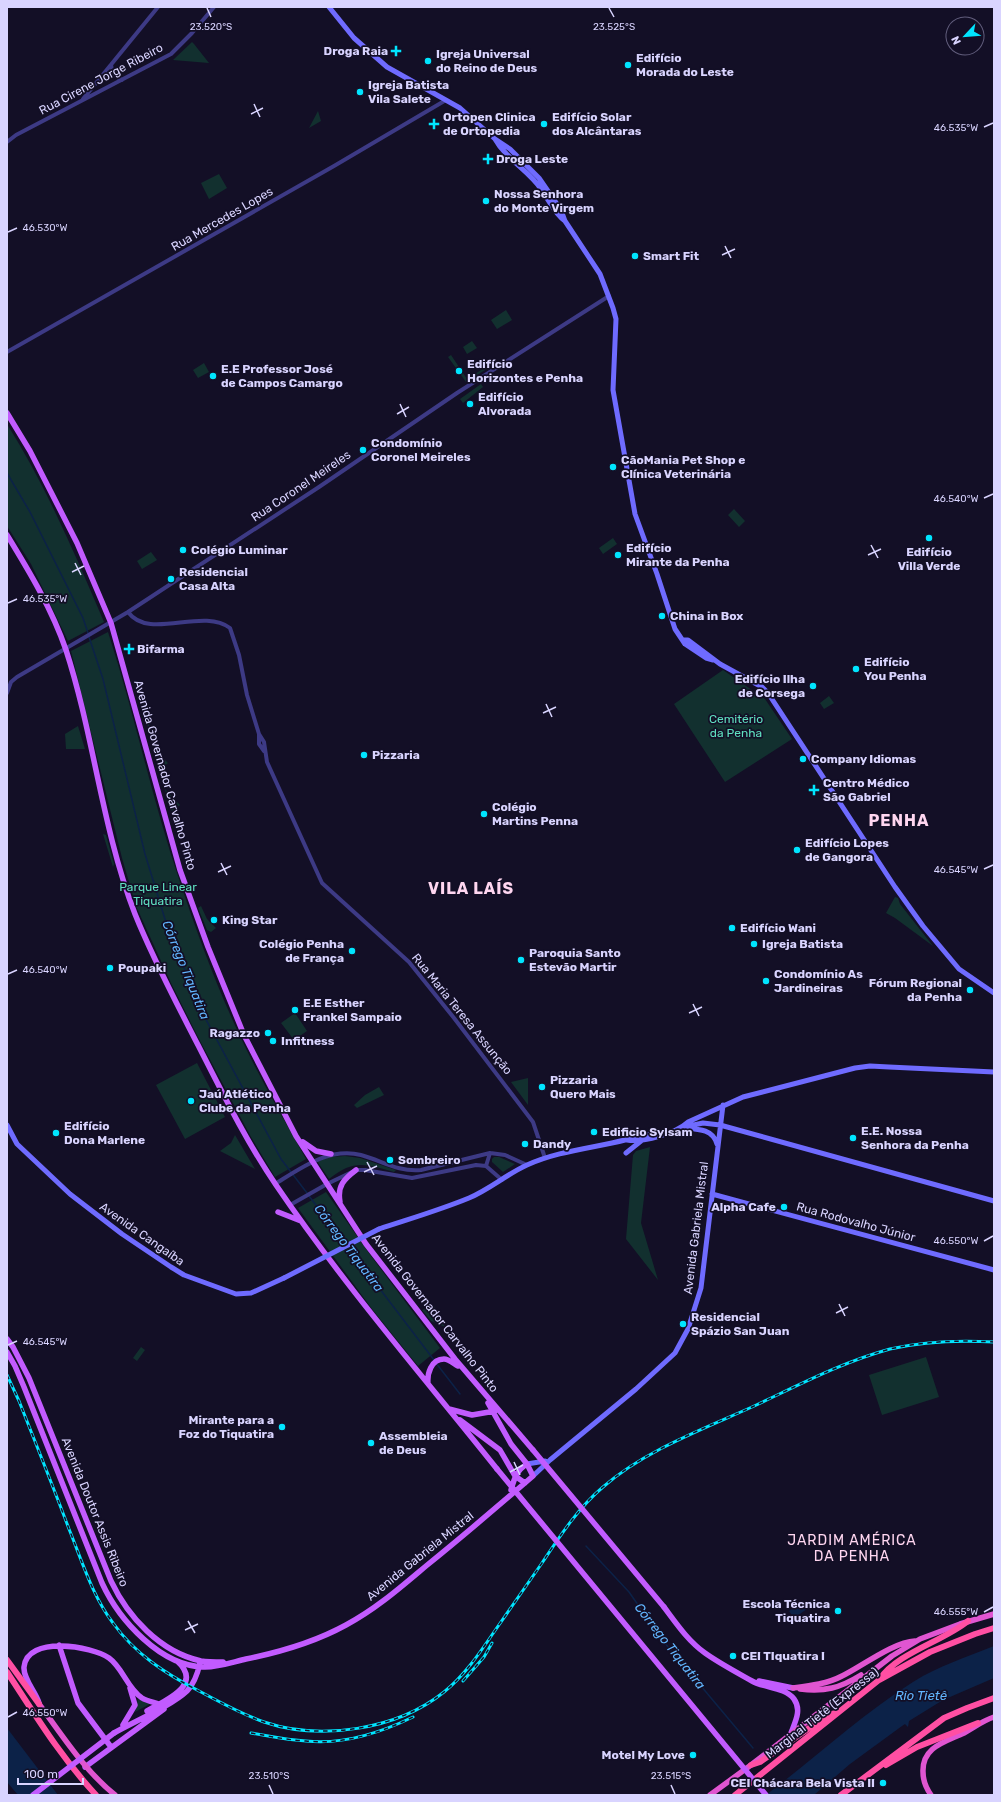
<svg xmlns="http://www.w3.org/2000/svg" width="1001" height="1802" font-family="Rubik,sans-serif">
<style>
.green{fill:#12302f}
.water{fill:#0c2248}
.lines{fill:none;stroke-linecap:round;stroke-linejoin:round}
.stream{stroke:#0c2248;stroke-width:1.5}
.tertiary{stroke:#3d3a85;stroke-width:4}
.secondary{stroke:#6f6bff;stroke-width:5}
.primary{stroke:#c25bff;stroke-width:5.5}
.trunk{stroke:#e055d1;stroke-width:5.5}
.motorway{stroke:#ff4fa3;stroke-width:6}
.rail-casing{stroke:#00e5ff;stroke-width:3}
.rail{stroke:#130f26;stroke-width:1.5;stroke-dasharray:4.5;stroke-linecap:butt}
.secondary-bridge{stroke:#6f6bff;stroke-width:5}
.primary-bridge{stroke:#c25bff;stroke-width:5.5}
.ticks{fill:none;stroke:#d9d4ff;stroke-width:1.5}
.poi-dot{fill:#00e5ff;stroke:#130f26;stroke-width:1.5}
.labels{text-anchor:middle;dominant-baseline:central;stroke-width:3.5;stroke-linejoin:round;paint-order:stroke}
.poi-label{font-size:12px;font-weight:bold;fill:#d9d4ff;stroke:#130f26;text-anchor:start}
.street-label{font-size:12px;fill:#d9d4ff;stroke:#130f26}
.park-label{font-size:12px;fill:#5fe0c0;stroke:#130f26}
.water-label{font-size:13px;font-style:italic;fill:#62b6ff;stroke:#130f26}
.quarter-label{font-size:14px;letter-spacing:1px;fill:#ffd6f0;stroke:#130f26}
.district-label{font-size:16px;font-weight:bold;letter-spacing:1px;fill:#ffd6f0;stroke:#130f26}
.ticks-label{font-size:10px;text-anchor:middle;fill:#d9d4ff;stroke:#130f26;stroke-width:3.5;stroke-linejoin:round;paint-order:stroke}
</style>
<rect width="100%" height="100%" fill="#130f26"/>
<path class="green" d="M192,42l2,2 15,19 -36,-3z
M318,111l3,10 -12,7z
M219,174l8,14 -18,11 -8,-16z
M506,310l6,10 -15,9 -6,-9z
M472,341l5,7 -10,6 -4,-7z
M451,355l16,24 22,-14 1,2 -24,15 -18,-25z
M204,363l5,9 -11,6 -5,-8z
M481,384l2,3 -20,16 -3,-4z
M7,424c39,62 68,130 97,198l-36,19 -37,-77 -24,-38z
M734,509l11,12 -6,6 -11,-12z
M613,538l4,6 -14,10 -4,-6z
M151,552l6,8 -15,9 -5,-8z
M108,632c27,83 44,168 72,250 17,51 36,103 59,152 20,43 44,84 67,125l-31,18 -24,-40 -53,-100 -27,-54 -35,-77 -14,-48 -51,-207z
M723,670l42,29 27,40 -67,43 -51,-78z
M829,696l5,7 -10,6 -4,-6z
M143,708l4,5 7,39 5,2 9,9 -6,5 -4,-2z
M78,726l7,23h-19l-1,-15z
M165,789l15,16 -7,6 -3,-1z
M103,834l3,1 8,29 -1,3z
M895,897l3,1 2,6 33,42 -38,-28 -9,-5z
M201,906l6,13 9,9 -5,4 -4,-2 -9,-22z
M295,1013l12,18 -13,9 -13,-17z
M197,1063l28,54 -40,22 -29,-54z
M528,1078v27l-17,-23z
M379,1087l5,8 -27,13 -3,-3 11,-10z
M235,1135l20,34 -35,-18 11,-8z
M650,1147l-9,76 17,57 -32,-41 7,-84 3,-4z
M345,1156l15,2 36,12 -2,2c-29,-8 -40,-13 -65,7l-12,-18 13,-4z
M494,1157h5l16,7 -12,8 -11,-10v-3z
M326,1192l45,64 69,92 -22,18 -46,-57 -74,-101z
M434,1306l11,21 -14,-6 -9,-11z
M141,1347l4,3 -8,11 -4,-3z
M926,1357l13,40 -57,18 -13,-40z
M138,1699l12,5 -15,8z"/>
<path class="water" d="M803,1602l4,7 -13,9 -5,-7z
M994,1646v32l-51,22 -34,21 -1,6 -3,-3 -3,2 -52,38 -36,31h-48c49,-37 95,-80 147,-113 25,-16 54,-25 81,-36z
M7,1728l51,67h-40l-11,-13z"/>
<g class="lines">
<path class="stream" d="M7,473l23,39 53,106 5,15
M89,637l14,42 42,175 23,75 36,87 77,143 26,34
M309,1196l37,48
M348,1247l86,113
M436,1363l24,31
M586,1546l43,46 35,50 89,106"/>
<path class="tertiary" d="M111,65l2,9 9,6
M83,99l75,-92
M7,142l9,-7 155,-81 21,-21 22,-26
M7,352l327,-186 112,-66
M128,612c21,29 74,-5 102,16l9,27 8,40 12,39 5,8 3,20 55,121 87,79 45,56 79,104 12,36
M7,693l4,-11 6,-5 111,-65 191,-125 138,-94 152,-97
M259,734v10l5,7
M486,1166l4,-13
M275,1184c26,-16 54,-37 86,-29 22,6 36,17 60,15l69,-17 15,2 22,10
M290,1205l37,-21 29,-14h9l47,8 64,-13 10,1 16,14"/>
<path class="secondary" d="M329,7l25,31 33,29 73,41 35,31 15,10 29,29 22,32 4,11
M495,139c11,20 34,32 46,50 8,11 13,24 24,32l35,53 13,34 3,11 -3,71 22,124 22,60 18,55 10,15 21,14 7,2
M683,640h5l32,24 42,23 6,6 127,194 28,39 36,43 35,24
M7,1125l10,19 53,50 52,40 49,33 13,8 52,19 15,-1 33,-15
M684,1127l19,-4 17,2 274,76
M684,1128c14,1 29,1 33,16
M627,1140c16,3 49,-7 61,-18l55,-25 112,-29 15,-2 19,1 105,5
M626,1153l15,-12
M712,1194l282,76
M379,1229c30,-10 61,-19 90,-31 21,-9 38,-24 58,-33 31,-14 66,-17 98,-25 11,-2 21,-8 33,-5
M527,1464l18,-3
M533,1476l17,-16 86,-71 39,-36 13,-24 13,-41 22,-183"/>
<path class="primary" d="M7,413l23,38 47,92 34,80 69,247 28,77 36,88 52,101 70,108 89,115 78,91
M7,535c22,36 45,74 59,115 28,86 36,179 69,264 18,45 41,88 63,131 24,47 48,96 78,140 68,100 146,190 221,284
M303,1142l13,9 15,3
M340,1202c-3,-16 4,-23 16,-32
M278,1212l23,9
M7,1339l6,8 16,31 82,203c17,36 49,71 90,80 7,1 15,1 22,1
M7,1352l8,14 9,21 78,196c17,37 59,84 103,84 14,0 28,-5 41,-8 35,-7 69,-17 100,-34 30,-16 55,-38 80,-59 36,-29 71,-59 107,-90l-6,-12 -16,-20 -23,-41
M428,1384c-1,-10 3,-25 16,-25 5,0 10,5 14,7
M449,1409l23,6 23,-4
M460,1420l40,30 15,26 10,7
M511,1490c3,-11 6,-20 16,-26
M664,1607c12,16 24,34 41,46 14,10 31,19 47,28 12,7 33,6 42,18 8,11 1,23 -3,34
M59,1645l19,58 33,44
M759,1681l34,7
M39,1703c-3,-11 -16,-24 -15,-36 3,-32 68,-21 85,-9 14,10 18,30 33,40 5,3 11,4 17,6
M147,1711c19,-11 57,-26 30,-50
M123,1725l12,-20 -5,-17
M114,1733c21,-12 57,-27 73,-42 7,-7 11,-19 13,-28
M85,1767l79,-58"/>
<path class="trunk" d="M793,1688c16,-2 34,-4 49,-12 19,-9 51,-34 73,-35
M800,1689c25,3 40,-1 61,-14
M39,1704c24,32 45,66 76,91
M710,1795l41,-30 141,-109 28,-17 40,-15 34,-10
M931,1795c-5,-7 -8,-15 -8,-23 -1,-25 22,-30 41,-39 11,-6 18,-12 30,-16"/>
<path class="motorway" d="M7,1660l32,44
M7,1672c29,44 53,84 89,123
M880,1679c17,-26 64,-38 88,-58
M751,1765l9,-3 68,-47 8,-2
M886,1765l31,-18 61,-24
M735,1795l144,-115 51,-28 45,-18 19,-6
M841,1795l103,-77 23,-10 27,-10"/>
<g class="rail-casing">
<path id="rail" d="M7,1375l12,26c17,43 34,85 50,128 13,32 23,66 44,94 22,31 53,51 86,68 21,11 42,23 65,31 56,19 133,8 180,-30 20,-16 35,-38 50,-60 16,-23 32,-46 48,-69 18,-27 36,-55 61,-76 41,-36 100,-58 149,-80 45,-21 90,-45 138,-58 35,-8 69,-9 104,-7
M463,1681l21,-24 8,-14
M251,1733c18,3 36,7 55,8 37,4 74,-8 107,-24"/>
</g>
<use href="#rail" class="rail"/>
<path class="secondary-bridge" d="M284,1278l95,-49"/>
<path class="primary-bridge" d="M533,1450l131,157
M497,1469l269,326
M33,1795l81,-62"/>
</g>
<path class="ticks" d="M207,8l4,9M609,8l5,9M254,104l6,13M251,114l12,-6M984,127l9,-4M8,232l9,-4M725,246l6,12M722,255l13,-6M400,404l6,13M397,414l12,-7M984,498l9,-4M871,545l7,13M868,555l13,-6M75,563l6,12M72,572l12,-6M8,603l9,-4M546,704l6,13M543,713l13,-6M221,863l6,12M984,869l9,-4M218,872l13,-6M8,974l9,-4M693,1004l6,12M689,1013l13,-6M367,1162l7,13M364,1172l13,-6M984,1241l9,-5M839,1304l6,12M836,1313l12,-6M8,1345l9,-4M514,1462l6,13M510,1472l13,-7M984,1612l9,-5M188,1621l7,12M185,1630l13,-6M8,1717l9,-5M269,1785l4,9M671,1785l4,9"/>
<g class="poi-dot">
<path d="M394 45h4v4h4v4h-4v4h-4v-4h-4v-4h4z"/>
<circle cx="428" cy="61" r="4"/>
<circle cx="628" cy="65" r="4"/>
<circle cx="360" cy="92" r="4"/>
<path d="M432 118h4v4h4v4h-4v4h-4v-4h-4v-4h4z"/>
<circle cx="544" cy="124" r="4"/>
<path d="M486 153h4v4h4v4h-4v4h-4v-4h-4v-4h4z"/>
<circle cx="486" cy="201" r="4"/>
<circle cx="635" cy="256" r="4"/>
<circle cx="459" cy="371" r="4"/>
<circle cx="213" cy="376" r="4"/>
<circle cx="470" cy="404" r="4"/>
<circle cx="363" cy="450" r="4"/>
<circle cx="613" cy="467" r="4"/>
<circle cx="929" cy="538" r="4"/>
<circle cx="183" cy="550" r="4"/>
<circle cx="618" cy="555" r="4"/>
<circle cx="171" cy="579" r="4"/>
<circle cx="662" cy="616" r="4"/>
<path d="M127 643h4v4h4v4h-4v4h-4v-4h-4v-4h4z"/>
<circle cx="856" cy="669" r="4"/>
<circle cx="813" cy="686" r="4"/>
<circle cx="364" cy="755" r="4"/>
<circle cx="803" cy="759" r="4"/>
<path d="M812 784h4v4h4v4h-4v4h-4v-4h-4v-4h4z"/>
<circle cx="484" cy="814" r="4"/>
<circle cx="797" cy="850" r="4"/>
<circle cx="214" cy="920" r="4"/>
<circle cx="732" cy="928" r="4"/>
<circle cx="754" cy="944" r="4"/>
<circle cx="352" cy="951" r="4"/>
<circle cx="521" cy="960" r="4"/>
<circle cx="110" cy="968" r="4"/>
<circle cx="766" cy="981" r="4"/>
<circle cx="970" cy="990" r="4"/>
<circle cx="295" cy="1010" r="4"/>
<circle cx="268" cy="1033" r="4"/>
<circle cx="273" cy="1041" r="4"/>
<circle cx="542" cy="1087" r="4"/>
<circle cx="191" cy="1101" r="4"/>
<circle cx="594" cy="1132" r="4"/>
<circle cx="56" cy="1133" r="4"/>
<circle cx="853" cy="1138" r="4"/>
<circle cx="525" cy="1144" r="4"/>
<circle cx="390" cy="1160" r="4"/>
<circle cx="784" cy="1207" r="4"/>
<circle cx="683" cy="1324" r="4"/>
<circle cx="282" cy="1427" r="4"/>
<circle cx="371" cy="1443" r="4"/>
<circle cx="838" cy="1611" r="4"/>
<circle cx="733" cy="1656" r="4"/>
<circle cx="693" cy="1755" r="4"/>
<circle cx="883" cy="1783" r="4"/>
</g>
<g class="labels">
<g class="poi-label">
<text x="388" y="51" text-anchor="end">Droga Raia</text>
<text x="436" y="54">Igreja Universal<tspan x="436" dy="14">do Reino de Deus</tspan></text>
<text x="636" y="58">Edifício<tspan x="636" dy="14">Morada do Leste</tspan></text>
<text x="368" y="85">Igreja Batista<tspan x="368" dy="14">Vila Salete</tspan></text>
<text x="443" y="117">Ortopen Clinica<tspan x="443" dy="14">de Ortopedia</tspan></text>
<text x="552" y="117">Edifício Solar<tspan x="552" dy="14">dos Alcântaras</tspan></text>
<text x="496" y="159">Droga Leste</text>
<text x="494" y="194">Nossa Senhora<tspan x="494" dy="14">do Monte Virgem</tspan></text>
<text x="643" y="256">Smart Fit</text>
<text x="467" y="364">Edifício<tspan x="467" dy="14">Horizontes e Penha</tspan></text>
<text x="221" y="369">E.E Professor José<tspan x="221" dy="14">de Campos Camargo</tspan></text>
<text x="478" y="397">Edifício<tspan x="478" dy="14">Alvorada</tspan></text>
<text x="371" y="443">Condomínio<tspan x="371" dy="14">Coronel Meireles</tspan></text>
<text x="621" y="460">CãoMania Pet Shop e<tspan x="621" dy="14">Clínica Veterinária</tspan></text>
<text x="626" y="548">Edifício<tspan x="626" dy="14">Mirante da Penha</tspan></text>
<text x="191" y="550">Colégio Luminar</text>
<text x="929" y="552" text-anchor="middle">Edifício<tspan x="929" dy="14">Villa Verde</tspan></text>
<text x="179" y="572">Residencial<tspan x="179" dy="14">Casa Alta</tspan></text>
<text x="670" y="616">China in Box</text>
<text x="137" y="649">Bifarma</text>
<text x="864" y="662">Edifício<tspan x="864" dy="14">You Penha</tspan></text>
<text x="805" y="679" text-anchor="end">Edifício Ilha<tspan x="805" dy="14">de Corsega</tspan></text>
<text x="372" y="755">Pizzaria</text>
<text x="811" y="759">Company Idiomas</text>
<text x="823" y="783">Centro Médico<tspan x="823" dy="14">São Gabriel</tspan></text>
<text x="492" y="807">Colégio<tspan x="492" dy="14">Martins Penna</tspan></text>
<text x="805" y="843">Edifício Lopes<tspan x="805" dy="14">de Gangora</tspan></text>
<text x="222" y="920">King Star</text>
<text x="740" y="928">Edifício Wani</text>
<text x="344" y="944" text-anchor="end">Colégio Penha<tspan x="344" dy="14">de França</tspan></text>
<text x="762" y="944">Igreja Batista</text>
<text x="529" y="953">Paroquia Santo<tspan x="529" dy="14">Estevão Martir</tspan></text>
<text x="118" y="968">Poupaki</text>
<text x="774" y="974">Condomínio As<tspan x="774" dy="14">Jardineiras</tspan></text>
<text x="962" y="983" text-anchor="end">Fórum Regional<tspan x="962" dy="14">da Penha</tspan></text>
<text x="303" y="1003">E.E Esther<tspan x="303" dy="14">Frankel Sampaio</tspan></text>
<text x="260" y="1033" text-anchor="end">Ragazzo</text>
<text x="281" y="1041">Infitness</text>
<text x="550" y="1080">Pizzaria<tspan x="550" dy="14">Quero Mais</tspan></text>
<text x="199" y="1094">Jaú Atlético<tspan x="199" dy="14">Clube da Penha</tspan></text>
<text x="64" y="1126">Edifício<tspan x="64" dy="14">Dona Marlene</tspan></text>
<text x="861" y="1131">E.E. Nossa<tspan x="861" dy="14">Senhora da Penha</tspan></text>
<text x="602" y="1132">Edificio Sylsam</text>
<text x="533" y="1144">Dandy</text>
<text x="398" y="1160">Sombreiro</text>
<text x="776" y="1207" text-anchor="end">Alpha Cafe</text>
<text x="691" y="1317">Residencial<tspan x="691" dy="14">Spázio San Juan</tspan></text>
<text x="274" y="1420" text-anchor="end">Mirante para a<tspan x="274" dy="14">Foz do Tiquatira</tspan></text>
<text x="379" y="1436">Assembleia<tspan x="379" dy="14">de Deus</tspan></text>
<text x="830" y="1604" text-anchor="end">Escola Técnica<tspan x="830" dy="14">Tiquatira</tspan></text>
<text x="741" y="1656">CEI TIquatira I</text>
<text x="685" y="1755" text-anchor="end">Motel My Love</text>
<text x="875" y="1783" text-anchor="end">CEI Chácara Bela Vista II</text>
</g>
<g class="street-label">
<text transform="translate(101 79) rotate(-28)">Rua Cirene Jorge Ribeiro</text>
<text transform="translate(222 219) rotate(-30)">Rua Mercedes Lopes</text>
<text transform="translate(301 486) rotate(-34)">Rua Coronel Meireles</text>
<text transform="translate(165 775) rotate(74)">Avenida Governador Carvalho Pinto</text>
<text transform="translate(462 1014) rotate(51)">Rua Maria Teresa Assunção</text>
<text transform="translate(856 1222) rotate(15)">Rua Rodovalho Júnior</text>
<text transform="translate(696 1228) rotate(-83)">Avenida Gabriela Mistral</text>
<text transform="translate(142 1234) rotate(35)">Avenida Cangaíba</text>
<text transform="translate(435 1313) rotate(52)">Avenida Governador Carvalho Pinto</text>
<text transform="translate(95 1512) rotate(68)">Avenida Doutor Assis Ribeiro</text>
<text transform="translate(420 1556) rotate(-39)">Avenida Gabriela Mistral</text>
<text transform="translate(822 1713) rotate(-38)">Marginal Tietê (Expressa)</text>
</g>
<g class="park-label">
<text x="736" y="719">Cemitério<tspan x="736" dy="14">da Penha</tspan></text>
<text x="158" y="887">Parque Linear<tspan x="158" dy="14">Tiquatira</tspan></text>
</g>
<g class="water-label">
<text transform="translate(186 970) rotate(68)">Córrego Tiquatira</text>
<text transform="translate(349 1248) rotate(53)">Córrego Tiquatira</text>
<text transform="translate(670 1646) rotate(52)">Córrego Tiquatira</text>
<text x="921" y="1695">Rio Tietê</text>
</g>
<g class="quarter-label">
<text x="852" y="1540">JARDIM AMÉRICA<tspan x="852" dy="16">DA PENHA</tspan></text>
</g>
<g class="district-label">
<text x="899" y="820">PENHA</text>
<text x="471" y="888">VILA LAÍS</text>
</g>
</g>
<g class="ticks-label">
<text x="211" y="30">23.520°S</text>
<text x="614" y="30">23.525°S</text>
<text x="956" y="131">46.535°W</text>
<text x="45" y="231">46.530°W</text>
<text x="956" y="502">46.540°W</text>
<text x="45" y="602">46.535°W</text>
<text x="956" y="873">46.545°W</text>
<text x="45" y="973">46.540°W</text>
<text x="956" y="1244">46.550°W</text>
<text x="45" y="1345">46.545°W</text>
<text x="956" y="1615">46.555°W</text>
<text x="45" y="1716">46.550°W</text>
<text x="269" y="1779">23.510°S</text>
<text x="671" y="1779">23.515°S</text>
</g>
<rect width="1001" height="1802" fill="none" stroke="#d9d4ff" stroke-width="16"/>
<g transform="translate(965 36) rotate(244)"><circle r="19" fill="#130f26" stroke="#625e7d"/>
<path d="M0-3L7 15L0 10L-7 15Z" fill="#00e5ff"/>
<text y="-6" font-size="11" font-weight="bold" text-anchor="middle" fill="#d9d4ff">N</text>
</g>
<path d="M18 1778v6h65v-6" fill="none" stroke="#d9d4ff" stroke-width="2"/>
<text x="24" y="1778" font-size="12" fill="#d9d4ff" stroke="#130f26" stroke-width="3" paint-order="stroke">100 m</text>
</svg>
